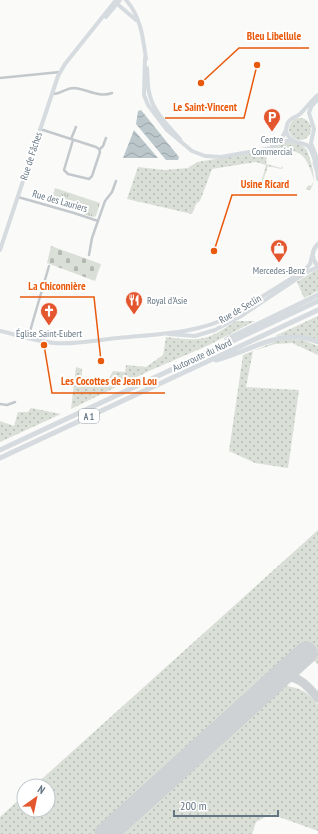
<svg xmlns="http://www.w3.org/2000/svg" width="318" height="834" font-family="'PT Sans Narrow',sans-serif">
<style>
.grass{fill:url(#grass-dots)}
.cemetery{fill:url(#cemetery-stones)}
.park{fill:url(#park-tufts)}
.water{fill:url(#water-waves)}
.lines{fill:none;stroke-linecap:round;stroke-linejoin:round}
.taxiway{stroke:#ced2d4;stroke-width:9}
.runway{stroke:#ced2d4;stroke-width:23}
.street{stroke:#c3c8cc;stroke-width:2.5}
.secondary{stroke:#d6dbdf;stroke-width:4}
.primary{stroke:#d6dbdf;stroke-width:4.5}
.highway{stroke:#d6dbdf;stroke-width:5}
.labels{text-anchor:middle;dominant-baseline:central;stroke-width:4;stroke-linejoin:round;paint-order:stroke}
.shield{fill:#fff;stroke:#939fa8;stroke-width:1}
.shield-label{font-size:9px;font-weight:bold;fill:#657683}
.poi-label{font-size:10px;fill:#657683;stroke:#fff}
.street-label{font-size:10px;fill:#657683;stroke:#fff}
.leader{fill:none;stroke:#e8590c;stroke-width:1.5}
.callout-dot{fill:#e8590c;stroke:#fff;stroke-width:1.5}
.callout-label{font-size:11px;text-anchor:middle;font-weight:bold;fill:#e8590c;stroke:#fff;stroke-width:4;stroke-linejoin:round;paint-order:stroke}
</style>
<defs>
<pattern id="grass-dots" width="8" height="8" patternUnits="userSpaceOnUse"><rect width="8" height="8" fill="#dadfd7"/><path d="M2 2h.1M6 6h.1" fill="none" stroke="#b4b9b4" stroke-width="1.8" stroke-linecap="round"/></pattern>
<pattern id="cemetery-stones" width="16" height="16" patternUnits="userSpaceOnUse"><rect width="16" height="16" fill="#dadfd7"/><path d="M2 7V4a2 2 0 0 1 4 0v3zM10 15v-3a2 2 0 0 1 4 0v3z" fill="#b4b9b4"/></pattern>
<pattern id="park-tufts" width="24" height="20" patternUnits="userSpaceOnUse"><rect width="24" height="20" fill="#dadfd7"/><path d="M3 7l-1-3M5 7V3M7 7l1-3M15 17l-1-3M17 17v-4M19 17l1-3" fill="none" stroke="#b4b9b4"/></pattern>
<pattern id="water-waves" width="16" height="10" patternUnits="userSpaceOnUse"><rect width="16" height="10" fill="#bbc7cb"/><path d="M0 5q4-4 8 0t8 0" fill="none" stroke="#9ca6aa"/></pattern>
</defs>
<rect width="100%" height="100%" fill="#fafaf8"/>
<path class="grass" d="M289 129a11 11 0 1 1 22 0a11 11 0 1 1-22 0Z
M286,142c7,0 17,2 21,8 4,13 11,29 3,40h-3l-1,-2 3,-3 2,1 3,-6c-7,-23 -12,-33 -39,-29l1,2 -3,-1v-3z
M259,152l7,2 1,2 -1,8 15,4 1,-2 1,2 -2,1 -13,-3 -6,18 -1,-1 5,-18 -10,-3 -44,7 -12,32 -4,3 -4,10 -65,-15 11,-32 26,3 24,-2 9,-6z
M318,270v21l-14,7 -7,-16 17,-11z
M318,316v24c-15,-4 -28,-6 -43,-4z
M236,321h19l-46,24 -60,26 -78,38 5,-42 6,2v8l7,3 20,-2 4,-7 12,1 1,-7 20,2 17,-12 3,-18c12,1 26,4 38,1 12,-3 22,-11 32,-17z
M290,339l13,1 15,6v9l-26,-12 -17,1 -22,7 -7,36 53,3 -11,78 -33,-5 -26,-12 14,-96 34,-14z
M31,408l30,6 -61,28v-21l14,5 4,-14h10z
M318,530v135l-17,-19 -207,188h-94v-17l24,-22v15h24v-24h-14z
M282,685c20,4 22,4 36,19v127l-47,-17 -15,8 -4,12h-134z"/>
<path class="cemetery" d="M51,246l50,18 -6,17 -48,-18z"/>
<path class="park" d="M55,188l45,15 -4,13 -2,1 -8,-2 -3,-5 -10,-3 -2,-4 -3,-1 -5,3 -12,-4z"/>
<path class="water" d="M141,110l38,47 -1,3h-12l-30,-36 2,-13z
M134,130l24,28h-35z"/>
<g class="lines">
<path class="taxiway" d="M277,679c19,-7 30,6 41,19"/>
<path class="runway" d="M106,834l200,-181"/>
<path class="street" d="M0,78l60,-6
M52,94c8,1 13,-6 22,-6 13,1 25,10 38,5
M40,129l56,18 3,2 1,3 -8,24 -3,3 -21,-5 -4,-4 9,-30
M71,139l5,-12
M100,149l3,-3 3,-8
M18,197l56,16 24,8
M89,255l3,-17 13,-37 7,-9 4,-11
M28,338l21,-72
M0,404l7,1 8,-3"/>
<path class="secondary" d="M126,0c15,17 17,38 20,59
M115,2l21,18
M106,17l14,-17
M145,58l-1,37 4,10 19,25 25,21 13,5 16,1 50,-9 15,-7h8
M147,68c1,9 0,19 3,28 4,16 19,31 30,43
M318,95c-7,6 -11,12 -17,18 -2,3 -5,3 -8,5 -8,4 -9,15 -2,21 5,5 12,3 17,7 6,7 9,24 10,33
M318,99l-7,8 -2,6 5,16 -3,14 7,18
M272,145l10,-7 4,-8
M0,250l58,-174 7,-12 51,-64
M0,331c18,4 35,10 54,12 21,2 43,-3 64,-5 37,-4 79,-4 113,-22l74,-46 5,-6 2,-8
M168,334l27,2 20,-6 26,-14 66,-44 11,-5"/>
<path class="primary" d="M318,244c-7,7 -7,15 0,22"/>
<path class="highway" d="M315,163l3,9
M227,339l91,-44
M216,360c34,-8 65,-34 102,-18
M0,450l318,-149
M0,458l318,-148"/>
</g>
<defs>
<g id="parking-pin" transform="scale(0.9)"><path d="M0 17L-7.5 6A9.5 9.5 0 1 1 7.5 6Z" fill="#e4572e" stroke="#fff"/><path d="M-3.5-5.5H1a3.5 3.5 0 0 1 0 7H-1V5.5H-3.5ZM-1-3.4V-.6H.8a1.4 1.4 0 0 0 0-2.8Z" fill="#fff"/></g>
<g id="shop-pin" transform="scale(0.9)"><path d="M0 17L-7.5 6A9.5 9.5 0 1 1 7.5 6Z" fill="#e4572e" stroke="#fff"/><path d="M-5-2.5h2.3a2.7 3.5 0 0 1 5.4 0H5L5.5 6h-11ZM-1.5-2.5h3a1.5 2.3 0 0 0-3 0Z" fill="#fff"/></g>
<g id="restaurant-pin" transform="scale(0.9)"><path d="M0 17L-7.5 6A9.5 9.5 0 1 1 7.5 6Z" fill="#e4572e" stroke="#fff"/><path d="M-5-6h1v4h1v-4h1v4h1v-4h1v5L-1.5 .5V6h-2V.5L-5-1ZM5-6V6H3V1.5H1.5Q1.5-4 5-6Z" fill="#fff"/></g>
<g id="church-pin" transform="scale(0.9)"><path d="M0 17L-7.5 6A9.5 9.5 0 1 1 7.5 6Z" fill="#e4572e" stroke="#fff"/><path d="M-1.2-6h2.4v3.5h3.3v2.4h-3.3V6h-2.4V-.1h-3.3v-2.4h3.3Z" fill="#fff"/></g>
</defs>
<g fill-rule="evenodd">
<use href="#parking-pin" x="272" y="117"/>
<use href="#shop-pin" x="279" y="248"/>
<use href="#restaurant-pin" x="134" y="300"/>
<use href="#church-pin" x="49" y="311"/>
</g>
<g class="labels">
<rect class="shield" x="79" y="409" width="20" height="14" rx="3"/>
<g class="shield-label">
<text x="89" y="416">A 1</text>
</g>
<g class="poi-label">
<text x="272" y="139">Centre<tspan x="272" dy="12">Commercial</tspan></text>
<text x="279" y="270">Mercedes-Benz</text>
<text x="147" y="300" text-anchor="start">Royal d'Asie</text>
<text x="49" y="333">Église Saint-Eubert</text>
</g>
<g class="street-label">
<text transform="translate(31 156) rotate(-72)">Rue de Fâches</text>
<text transform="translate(60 201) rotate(16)">Rue des Lauriers</text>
<text transform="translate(240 309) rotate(-30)">Rue de Seclin</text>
<text transform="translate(202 355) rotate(-25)">Autoroute du Nord</text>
</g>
</g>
<path class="leader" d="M201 83L239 48H309M257 65L244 118H165M214 251L232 195H297M101 361L94 297H20M44 345L52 393H165"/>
<g class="callout-dot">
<circle cx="201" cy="83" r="4"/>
<circle cx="257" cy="65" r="4"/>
<circle cx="214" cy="251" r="4"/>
<circle cx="101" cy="361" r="4"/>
<circle cx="44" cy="345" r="4"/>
</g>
<g class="callout-label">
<text x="274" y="40">Bleu Libellule</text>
<text x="205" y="111">Le Saint-Vincent</text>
<text x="265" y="188">Usine Ricard</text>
<text x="57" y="290">La Chiconnière</text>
<text x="109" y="385">Les Cocottes de Jean Lou</text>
</g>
<g transform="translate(36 798) rotate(33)"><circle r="19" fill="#ffffff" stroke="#c1c8cd"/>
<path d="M0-3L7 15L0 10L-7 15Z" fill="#e4572e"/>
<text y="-6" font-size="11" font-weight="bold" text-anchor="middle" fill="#657683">N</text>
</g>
<path d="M174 810v6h104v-6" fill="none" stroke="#657683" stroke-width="2"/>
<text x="180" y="810" font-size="12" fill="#657683" stroke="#ffffff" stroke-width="3" paint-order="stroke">200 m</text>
</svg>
